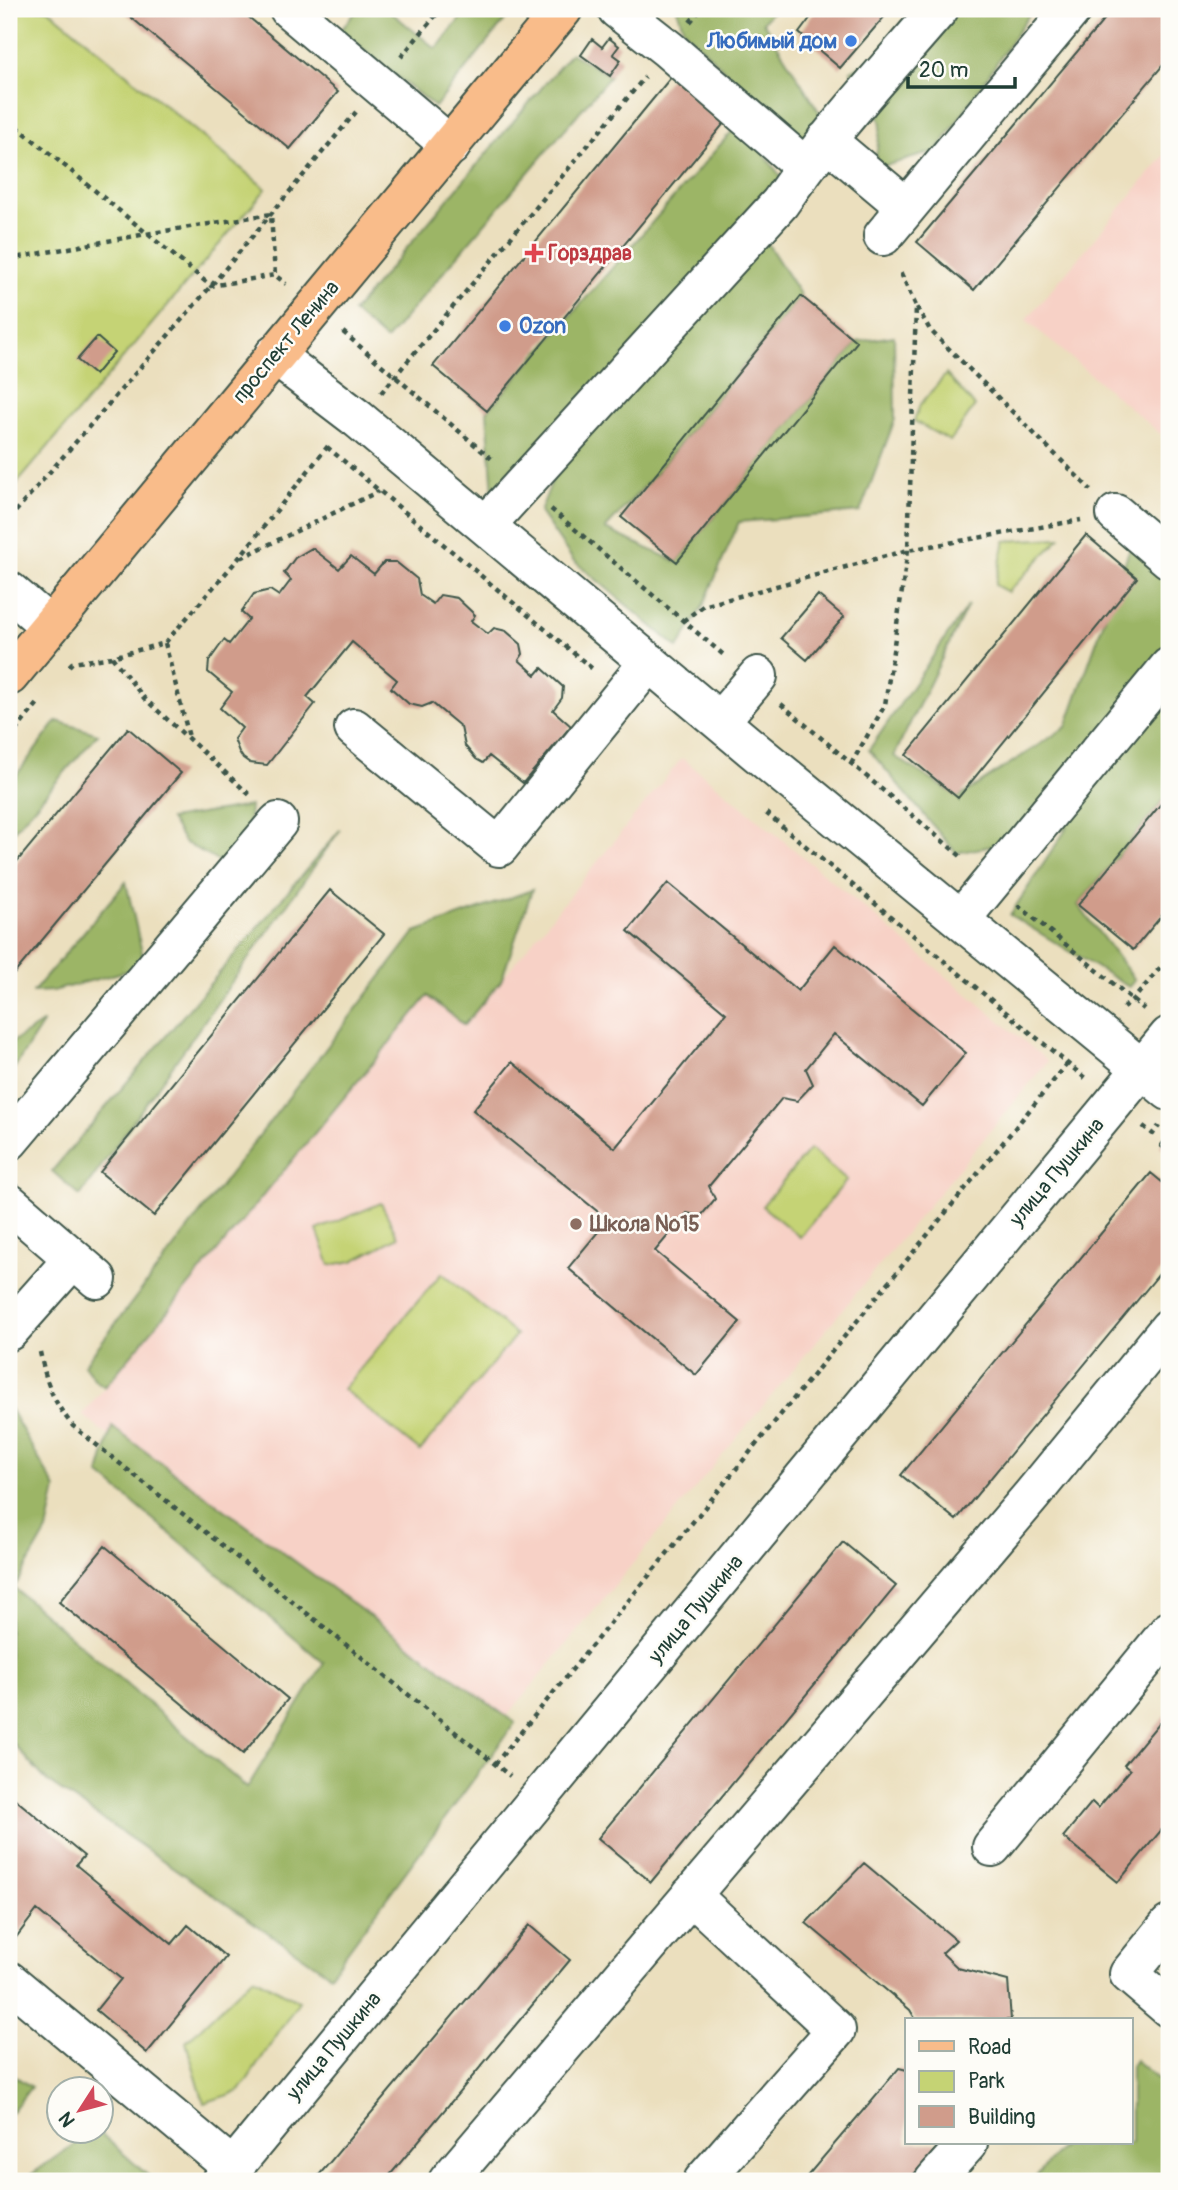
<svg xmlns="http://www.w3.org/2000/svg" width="1178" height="2190" font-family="Pangolin,sans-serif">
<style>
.built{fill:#f7d1c6}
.green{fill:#c5d374;stroke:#728854;stroke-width:2}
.forest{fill:#9cb566;stroke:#5e794d;stroke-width:2}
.building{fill:#d09c8b}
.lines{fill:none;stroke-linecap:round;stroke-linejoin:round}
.minor-casing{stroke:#3e5549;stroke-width:42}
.major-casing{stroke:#3e5549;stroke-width:42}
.path{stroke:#3e5549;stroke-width:4.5;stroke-dasharray:5 5;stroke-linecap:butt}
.minor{stroke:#fff;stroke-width:38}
.major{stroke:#f9bc8a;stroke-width:38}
.shop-dot{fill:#3f7fe0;stroke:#fdfcf7;stroke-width:2.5}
.health-dot{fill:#e0444e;stroke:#fdfcf7;stroke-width:2.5}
.education-dot{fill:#8d6e63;stroke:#fdfcf7;stroke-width:2.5}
.labels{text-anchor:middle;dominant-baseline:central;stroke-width:5;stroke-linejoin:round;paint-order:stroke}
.shop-label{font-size:21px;font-weight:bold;fill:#366cbe;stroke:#fdfcf7;text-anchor:end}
.health-label{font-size:21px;font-weight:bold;fill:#be3a42;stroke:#fdfcf7;text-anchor:start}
.street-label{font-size:21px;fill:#1f3d34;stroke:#fdfcf7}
.education-label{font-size:21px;font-weight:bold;fill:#785e54;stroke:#fdfcf7;text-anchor:start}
</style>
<rect width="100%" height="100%" fill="#fdfcf7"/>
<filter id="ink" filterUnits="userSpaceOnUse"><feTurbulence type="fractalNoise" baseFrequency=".0143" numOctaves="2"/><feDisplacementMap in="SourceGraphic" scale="14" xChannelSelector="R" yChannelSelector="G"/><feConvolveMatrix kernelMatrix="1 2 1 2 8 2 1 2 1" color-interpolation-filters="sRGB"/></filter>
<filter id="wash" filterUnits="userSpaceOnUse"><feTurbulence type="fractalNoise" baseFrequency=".00686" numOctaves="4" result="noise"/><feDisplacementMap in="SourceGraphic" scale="28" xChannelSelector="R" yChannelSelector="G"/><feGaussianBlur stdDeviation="1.57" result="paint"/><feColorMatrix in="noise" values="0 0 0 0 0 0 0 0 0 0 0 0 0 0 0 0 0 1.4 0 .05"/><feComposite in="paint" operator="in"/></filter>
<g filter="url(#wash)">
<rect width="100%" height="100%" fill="#ebdfbe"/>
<path class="built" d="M1169,150v291l-143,-121z
M682,758l43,34 323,269 -560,678 -406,-324 346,-419 36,29z"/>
<path class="green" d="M19,9h29l218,180 -257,304v-471z
M946,374l29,32 -25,35 -36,-20 6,-16z
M1060,538l-52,54 -13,-7 10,-44z
M810,1149l37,31 -47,57 -38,-31z
M381,1203l17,34 -45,24 -23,4 -13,-35z
M442,1273l74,62 -96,116 -77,-62z
M253,1977l46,24 -59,90 -36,12 -18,-61z"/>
<path class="forest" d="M358,9h29l49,40 32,-40h46l-79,98 -95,-76z
M677,9h97l-11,13 62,99 -21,28 -120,-119z
M954,9h79l-96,142 -63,18 7,-45 -5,-16 -25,-37z
M571,53l39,23 -224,264 -33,-28z
M740,122l44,59 -22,54 39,61 -149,182 -47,51 72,33 180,-220 37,-6 1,83 -35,93 -121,10 -36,84 -25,42 -105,-88 -33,-48 30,-78 -77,60 -6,-83z
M1136,531l33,28v235l-91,111 57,75 -6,7 -119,-72 57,-87 -39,11 -72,14 -87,-103 99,-145 -74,151 65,41 107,-70z
M57,721l41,13 -89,102v-51z
M250,806l-5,70 -61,-34 -14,-23z
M340,830l-260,366 -28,-25z
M126,882l19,84 -92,25 -20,1z
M532,890l-31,91 -37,44 -36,-29 -323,391 -9,-6 -12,-16 331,-433z
M44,1022l-35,54v-32z
M9,1407l47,82 -9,42 -33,57 233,200 77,-125 -225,-189 13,-47 403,296 -185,252 -283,-194 -38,-42z
M1135,2060l34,29v92h-137l33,-38h66v-77z
M9,2072l22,15 -22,28z
M93,2131h5l56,50h-132z"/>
<g id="blocks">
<path class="building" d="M121,9h118l99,83 -48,57z
M817,9h74l-51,59 -41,-35z
M1113,9h56v49l-195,232 -57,-48z
M609,38l10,8 -6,8 8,6 -11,16 -29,-21 11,-16 10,8z
M672,76l54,45 -239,290 -54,-45z
M801,296l56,46 -180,220 -56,-45z
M97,337l17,15 -19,23 -18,-15z
M1086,535l51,43 -179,220 -52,-43z
M312,548l27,21 12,-13 23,18 10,-12h12l21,17 3,16 13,9 7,-9 17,3 18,17 -4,6 17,13 6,-6 12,3 15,13 2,10 -4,6 17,15 6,-7 21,19 -1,11 -9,12 18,16 -48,57 -34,-27 -6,7 -7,-4 -11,-13 -4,-19 -29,-24 -10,4 -13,-3 -18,-16 6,-8 -45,-38 -45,55 8,7 -48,61 -17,-2 -7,-5 -4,-6 -5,-13 8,-11 -22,-20 12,-16 -24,-20 1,-11 15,-21 5,4 20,-25 -8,-7 13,-18 16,-4 9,6 12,-16 -7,-7 11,-15z
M818,595l26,22 -37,43 -26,-22z
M128,728l53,45 -172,207v-109z
M1169,794v113l-36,43 -55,-45z
M668,883l130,108 37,-46 131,108 -44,53 -88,-72 -28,35 7,15 -16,17 -15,-3 -73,88 6,13 -14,17 -14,-3 -32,38 85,71 -44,53 -128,-107 40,-48 -135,-110 39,-48 103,86 111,-135 -98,-82z
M330,890l54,44 -230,282 -54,-44z
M1169,1134v19l-9,-7z
M1151,1173l18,15v74l-213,258 -55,-45z
M843,1542l53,44 -245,296 -53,-44z
M105,1546l183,153 -45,55 -184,-152z
M1169,1711v110l-51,61 -55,-45 29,-35 6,6 32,-38 -6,-5z
M9,1794l75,62 -8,9 96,79 16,-19 38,32 -79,96 -51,-43 25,-31 -84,-69 -23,30 -5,-4z
M864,1863l92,77 -14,13 16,15 50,13 3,39h-95l-6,-10 -104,-87z
M529,1925l41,35 -185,221h-71z
M899,2068l8,2v73h34l-33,38h-105z"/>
</g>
</g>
<g filter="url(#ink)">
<use href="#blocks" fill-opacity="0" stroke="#3e5549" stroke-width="2"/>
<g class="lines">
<g class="minor-casing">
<path id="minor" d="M289,9l162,137
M617,9l51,40 137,118
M826,140l80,67
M883,236l189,-227
M274,355l84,64 398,333 413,339
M1116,514l53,45
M486,525l294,-322c47,-69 105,-131 159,-194
M9,591l41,35
M720,721l38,-45
M354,728l145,119 150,-185
M961,919l208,-252
M9,1141l269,-319
M9,1203l88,76
M9,1331l64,-72
M992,1847l177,-216
M691,1895l145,135 -133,151
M1169,1925l-40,49 40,34
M9,1981l224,187
M222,2181l947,-1145
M448,2181l584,-686 137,-167
M934,2181l34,-38"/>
</g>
<g class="major-casing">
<path id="major" d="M9,676l554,-667"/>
</g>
<path class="path" d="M690,22l11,-13
M401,57l40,-48
M9,120l202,166 64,-11
M9,259l137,-25 125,-20 4,61 11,9
M917,307l13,23 161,160
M343,332l151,129
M381,393l264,-316
M327,447l268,224
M551,509l175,148
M9,519l202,-233 145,-174
M241,558l138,-67
M683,621l20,-15 205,-56 173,-30
M165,643l24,94
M112,657l32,41 108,99
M69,666l3,-3 40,-6 53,-14 73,-84 90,-113
M781,704l183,155
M9,739l30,-37
M851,764l34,-59 23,-155 8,-244 -17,-37
M766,813l319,265
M1018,905l126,104
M1123,1008l10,-8 36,-43
M1143,1126l10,8 6,-8
M40,1352c7,33 12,48 33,74l437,350
M495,1764l573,-701"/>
<use href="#minor" class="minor"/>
<use href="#major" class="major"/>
</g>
</g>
<g class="shop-dot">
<circle cx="851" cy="41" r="7"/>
<circle cx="505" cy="326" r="7"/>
</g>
<path class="health-dot" d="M530.5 242.5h7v7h7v7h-7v7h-7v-7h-7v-7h7z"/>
<circle class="education-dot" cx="576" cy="1224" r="7"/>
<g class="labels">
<g class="shop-label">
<text x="837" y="41">Любимый дом</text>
<text x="519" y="326" text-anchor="start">Ozon</text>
</g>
<g class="health-label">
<text x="548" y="253">Горздрав</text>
</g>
<g class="street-label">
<text transform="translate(286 342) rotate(-50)">проспект Ленина</text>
<text transform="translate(1057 1172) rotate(-50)">улица Пушкина</text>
<text transform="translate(696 1609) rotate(-50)">улица Пушкина</text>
<text transform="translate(334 2046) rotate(-50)">улица Пушкина</text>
</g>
<g class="education-label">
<text x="590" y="1224">Школа №15</text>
</g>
</g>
<rect width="1178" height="2190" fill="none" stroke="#fdfcf7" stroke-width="35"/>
<rect x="905" y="2018" width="228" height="126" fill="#fdfcf7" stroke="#a4b0a9" stroke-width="2"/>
<rect x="919" y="2041" width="35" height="10" fill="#f9bc8a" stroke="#a4b0a9" stroke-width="2"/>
<text x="968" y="2054" font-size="21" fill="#1f3d34">Road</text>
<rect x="919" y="2071" width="35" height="21" fill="#c5d374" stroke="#a4b0a9" stroke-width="2"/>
<text x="968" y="2088" font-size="21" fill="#1f3d34">Park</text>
<rect x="919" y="2106" width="35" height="21" fill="#d09c8b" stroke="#a4b0a9" stroke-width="2"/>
<text x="968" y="2124" font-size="21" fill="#1f3d34">Building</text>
<g transform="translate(80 2110) rotate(234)"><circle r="33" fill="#fdfcf7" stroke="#a4b0a9" stroke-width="2"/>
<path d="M0-5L12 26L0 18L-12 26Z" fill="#d1495b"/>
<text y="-10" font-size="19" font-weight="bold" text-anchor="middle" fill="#1f3d34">N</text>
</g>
<path d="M908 77v10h107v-10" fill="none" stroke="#1f3d34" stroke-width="3.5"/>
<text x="919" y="77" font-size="21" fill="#1f3d34" stroke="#fdfcf7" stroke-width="5" paint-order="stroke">20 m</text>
</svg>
